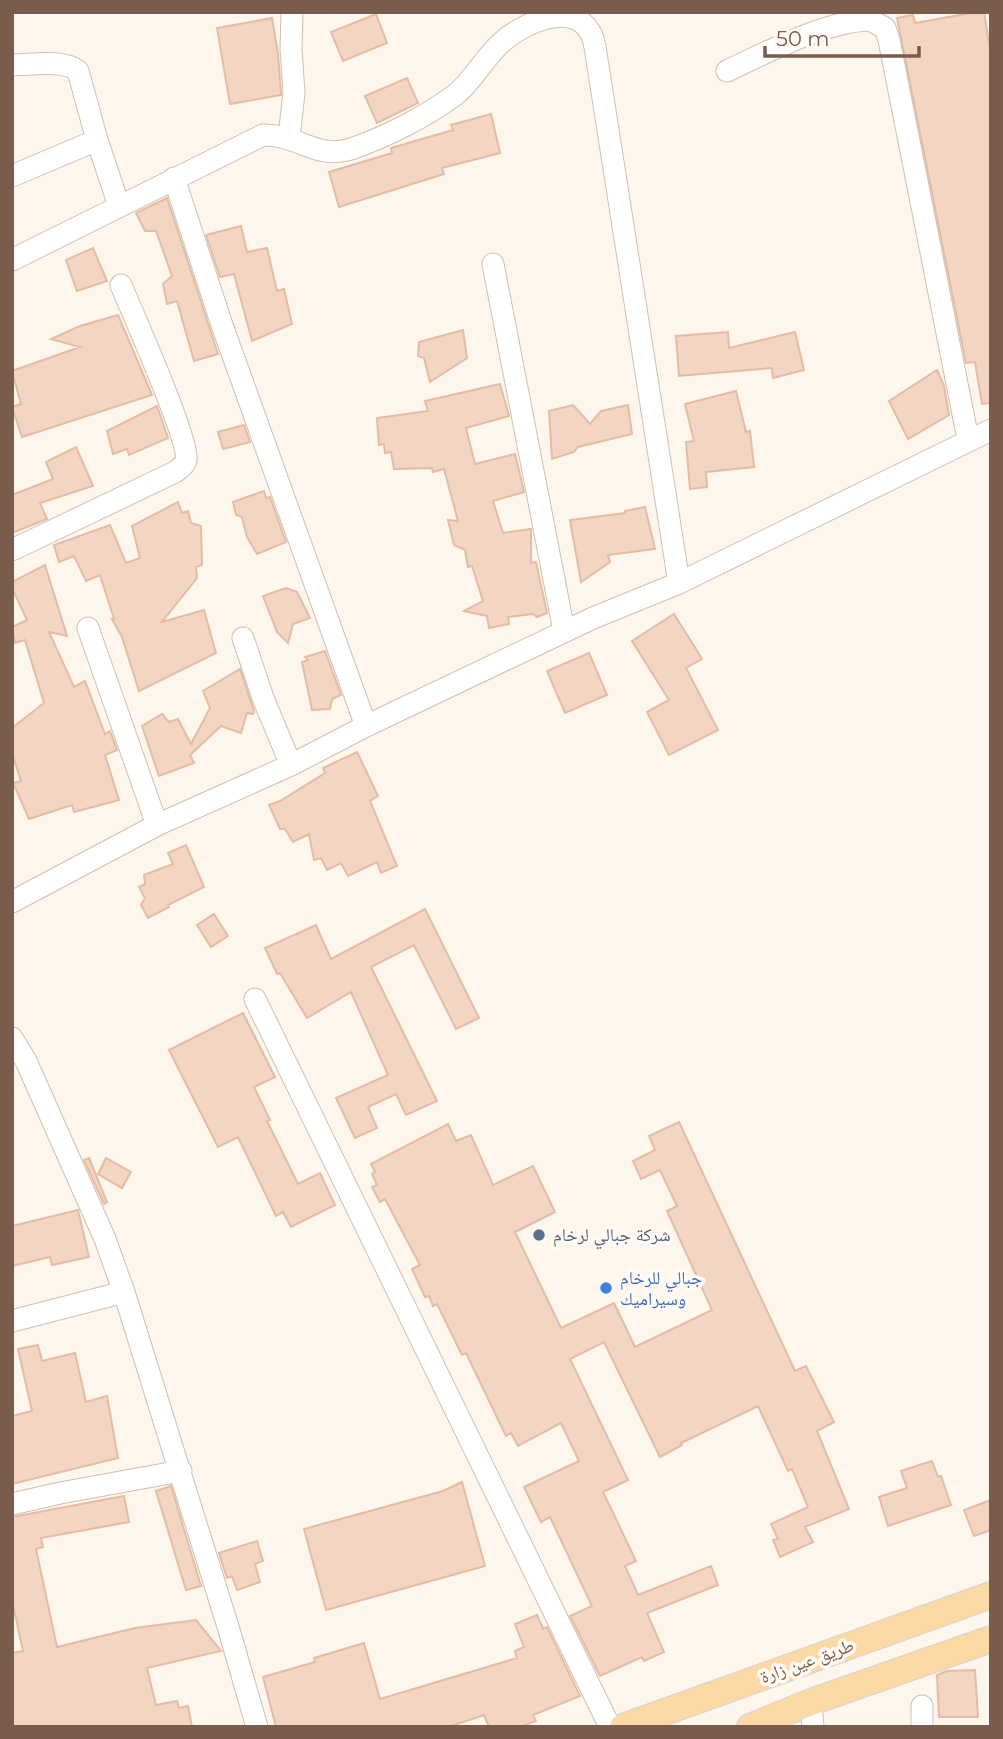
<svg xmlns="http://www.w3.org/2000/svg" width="1003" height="1739" font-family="Montserrat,'Noto Naskh Arabic',sans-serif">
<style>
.building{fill:#f3d5c3;stroke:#e6bba3;stroke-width:2}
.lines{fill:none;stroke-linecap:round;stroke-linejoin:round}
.minor-casing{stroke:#d1beb0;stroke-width:23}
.major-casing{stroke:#dad1cd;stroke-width:28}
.minor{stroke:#fff;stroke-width:21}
.major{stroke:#fbd9a5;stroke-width:26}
.service-dot{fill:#5c6f8a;stroke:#fffaf3;stroke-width:2.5}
.shop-dot{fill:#3f7fe0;stroke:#fffaf3;stroke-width:2.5}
.labels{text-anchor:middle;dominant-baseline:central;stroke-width:7;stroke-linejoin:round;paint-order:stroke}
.service-label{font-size:18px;fill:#4e5e75;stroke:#fffaf3;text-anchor:start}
.shop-label{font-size:18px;fill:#366cbe;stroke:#fffaf3;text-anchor:start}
.street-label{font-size:18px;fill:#7a5c4d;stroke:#fffaf3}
</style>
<rect width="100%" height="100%" fill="#fdf6ec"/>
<path class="building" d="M977,12h7l7,43v348l-9,1 -7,-42 -9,1 -69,-345 16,-3 2,8z
M376,14l11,29 -44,18 -12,-29z
M272,18l6,36 3,41 -51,9 -13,-76z
M407,78l11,25 -41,20 -12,-27z
M491,114l9,39 -58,15 2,6 -105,33 -10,-35 63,-19 -1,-5 62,-18 -2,-5z
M167,198l51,156 -24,7 -17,-60 -10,3 -4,-20 9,-8 -16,-45h-11l-9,-18z
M241,226l6,26 20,-4 10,43 7,-2 8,35 -40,17 -18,-67 -14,3 -14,-42z
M93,248l14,33 -30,10 -11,-31z
M118,315l34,80 -130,42 -10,-30 9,-3 -9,-33 68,-24 -29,-8 29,-13z
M463,330l4,28 -37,24 -6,-24 -6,-2 1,-14z
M728,332l1,16 66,-16 9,38 -31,8 -1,-10 -93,8 -3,-40z
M937,370l7,16 5,29 -41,24 -19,-38z
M500,384l9,32 -43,12 9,36 40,-10 9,38 -31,9 10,32 28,-4v34l5,-1 11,51 -10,4 -4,-3 -25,3 1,7 -20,4 -2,-12 -23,-5 19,-10 -11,-35 -4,1 -3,-17 -11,-5 -6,-25 10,1 -14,-52 -11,3 -1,-4 -38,1 -3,-17 -6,1 -1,-9 -5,1 -2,-27 51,-7 -3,-10z
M736,391l10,41 4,-1 4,36 -48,5 1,15 -17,2 -4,-47 8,-1 -9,-37z
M573,405l17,19 11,-13 27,-6 4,29 -54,13 -4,5 -22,7 -3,-48z
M157,406l11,32 -39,17 -2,-6 -14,5 -6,-23z
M244,425l6,17 -27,7 -5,-17z
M76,447l17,39 -53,17 7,16 -35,14v-38l41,-16 -7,-17z
M264,491l2,7 4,-1 16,45 -29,12 -10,-17 -5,-20 -6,-2 -3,-13z
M178,502l4,11 6,-2 3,12 10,3 1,39 -6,2 1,11 -35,44 42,-12 12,43 -77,38 -17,-54 -10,-18h2l-14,-44 -14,6 -12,-25 -15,6 -5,-17 56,-20 16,38 14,-5 -8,-32z
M645,507l10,42 -47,6 2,7 -29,20 -11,-62 55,-7v-2z
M45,565l22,71 -18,-4 25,55 11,-6 20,53 5,-3 7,19 -12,5 14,45 -45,12 -2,-7 -43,14 -16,-36 8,-2 -9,-28v-25l32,-25 -19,-63 -10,3 -3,-16 15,-7 -15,-32v-6z
M286,588l11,4 13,26 -17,6 -5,19 -11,-11 -14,-36z
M674,614l28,45 -16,9 32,62 -49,25 -22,-43 22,-12 -37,-59z
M325,651l16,44 -9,4 -2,10 -18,1 -10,-48 6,-2 -3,-3z
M589,653l18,42 -42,18 -18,-42z
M240,669l14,42 -1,3 -6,-1 -6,20 -20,-7 -31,29 4,8 -35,13 -17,-50 20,-12 7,8 9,-3 13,25 19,-36 -7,-17z
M357,752l21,44 -8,5 27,65 -16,7 -4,-11 -29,14 -7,-13 -14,7 -6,-12 -7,2 -5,-26 -16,8 -8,-13h-5l-11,-24 11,-4 45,-28 -2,-5z
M186,845l18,42 -36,18 1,2 -21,11 -7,-13 4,-7 -6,-11 6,-3 -1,-9 29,-11 -5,-11z
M425,909l54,109 -23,11 -42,-84 -43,22 66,134 -31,14 -10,-21 -28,13 9,21 -22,10 -19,-40 52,-23 -37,-83 -44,26 -27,-45 -3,1 -12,-26 51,-23 15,34z
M214,914l14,22 -17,11 -14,-22z
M243,1013l32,64 -21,10 16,33 -3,1 31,63 22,-11 15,32 -44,22 -8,-15 -7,4 -38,-79 -20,10 -49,-97z
M679,1122l116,249 11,-5 28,56 -17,9 32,78 -44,18 8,15 -33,15 -7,-17 5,-1 -7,-15 37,-17 -16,-38 -4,2 -30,-65 -77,37 1,2 -22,12 -56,-115 -34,17 58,121 -25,12 33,69 -11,5 13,29 73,-29 7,19 -71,28 17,39 -20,9 -2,-4 -42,19 -30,-60 22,-10 -42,-89 -9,5 -17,-35 55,-26 -18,-38 -43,23 -7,-13 -5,3 -40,-83 -4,2 -25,-51 -4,2 -4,-10 -4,1 -13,-28 8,-4 -35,-66 -5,3 -8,-15 5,-2 -5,-11 3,-2 -4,-8 77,-40 8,17 15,-6 22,50 40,-19 22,46 -40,20 46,96 53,-25 21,44 77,-37 -45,-99 10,-5 -17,-36 -19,9 -8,-18 22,-11 -6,-14z
M89,1158l18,44 -3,2 -20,-44z
M106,1158l25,14 -9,16 -24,-14z
M78,1210l11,47 -37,8 -2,-8 -38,9v-40z
M38,1345l4,16 33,-8 11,49 21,-6 11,62 -106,26v-68l20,-5 -14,-62z
M932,1461l6,16 3,-1 10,29 -63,21 -9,-29 28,-9 -6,-17z
M462,1482l23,84 -159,44 -22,-81 139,-38z
M171,1486l30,100 -15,4 -30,-99z
M124,1496l5,26 -88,16 2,9 -7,2 21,98 78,-19 61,-8 25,31 -74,17 9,37 21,-4 2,7 9,-2 4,21h-180v-74l11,-2 -11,-51v-83z
M991,1500v30l-17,6 -10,-26z
M257,1541l6,20 -8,3 5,18 -23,8 -5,-14 -5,2 -8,-25z
M537,1615l6,14 4,-2 33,69 -47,19 3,6 -16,6h-31l-5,-12 -36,12h-172l-13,-50 52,-15 -1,-4 50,-15 16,56 137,-41 -2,-7 9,-4 -9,-23z
M975,1670l3,47h-39l-2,-42 10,-4z"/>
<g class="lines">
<g class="minor-casing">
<path id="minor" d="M12,65c19,0 51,-6 66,6l19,69 22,66
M727,71c40,-19 99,-50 143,-51l15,8 4,12 79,399
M289,137l5,-44 -3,-44 1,-37
M12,176l85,-36
M174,178l48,147 144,401
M12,260l251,-125c34,-1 54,25 88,14 35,-12 74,-32 104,-54 18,-14 29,-37 46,-52 20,-19 71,-43 89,-11 3,4 4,11 5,15l84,536
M493,264l71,367
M12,550l163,-78c4,-3 10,-7 11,-12 4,-19 -54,-148 -65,-175
M88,628l69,197
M243,638l20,60 28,67
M12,902l145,-77 134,-60 75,-39 227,-108 86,-35 312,-153
M255,999l355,728
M12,1038l14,23 79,178 19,53 105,338 28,97
M12,1321l112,-29
M12,1504l48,-11 121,-22
M811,1702l2,25
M922,1706v21"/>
</g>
<g class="major-casing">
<path id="major" d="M623,1727l368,-132
M750,1727l61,-25 180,-63"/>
</g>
<use href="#minor" class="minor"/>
<use href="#major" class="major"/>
</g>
<circle class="service-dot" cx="539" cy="1235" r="7"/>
<circle class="shop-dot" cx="606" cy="1288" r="7"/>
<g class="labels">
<g class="service-label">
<text x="553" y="1235">شركة جبالي لرخام</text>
</g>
<g class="shop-label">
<text x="620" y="1278">جبالي للرخام<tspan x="620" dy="21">وسيراميك</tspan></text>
</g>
<g class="street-label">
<text transform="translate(807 1661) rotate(-20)">طريق عين زارة</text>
</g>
</g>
<rect width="1003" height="1739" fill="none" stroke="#7a5c4d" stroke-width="28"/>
<path d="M765 46v10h154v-10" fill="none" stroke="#7a5c4d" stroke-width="3.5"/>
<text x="776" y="46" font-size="21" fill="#7a5c4d" stroke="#fffaf3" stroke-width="5" paint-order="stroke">50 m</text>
</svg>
